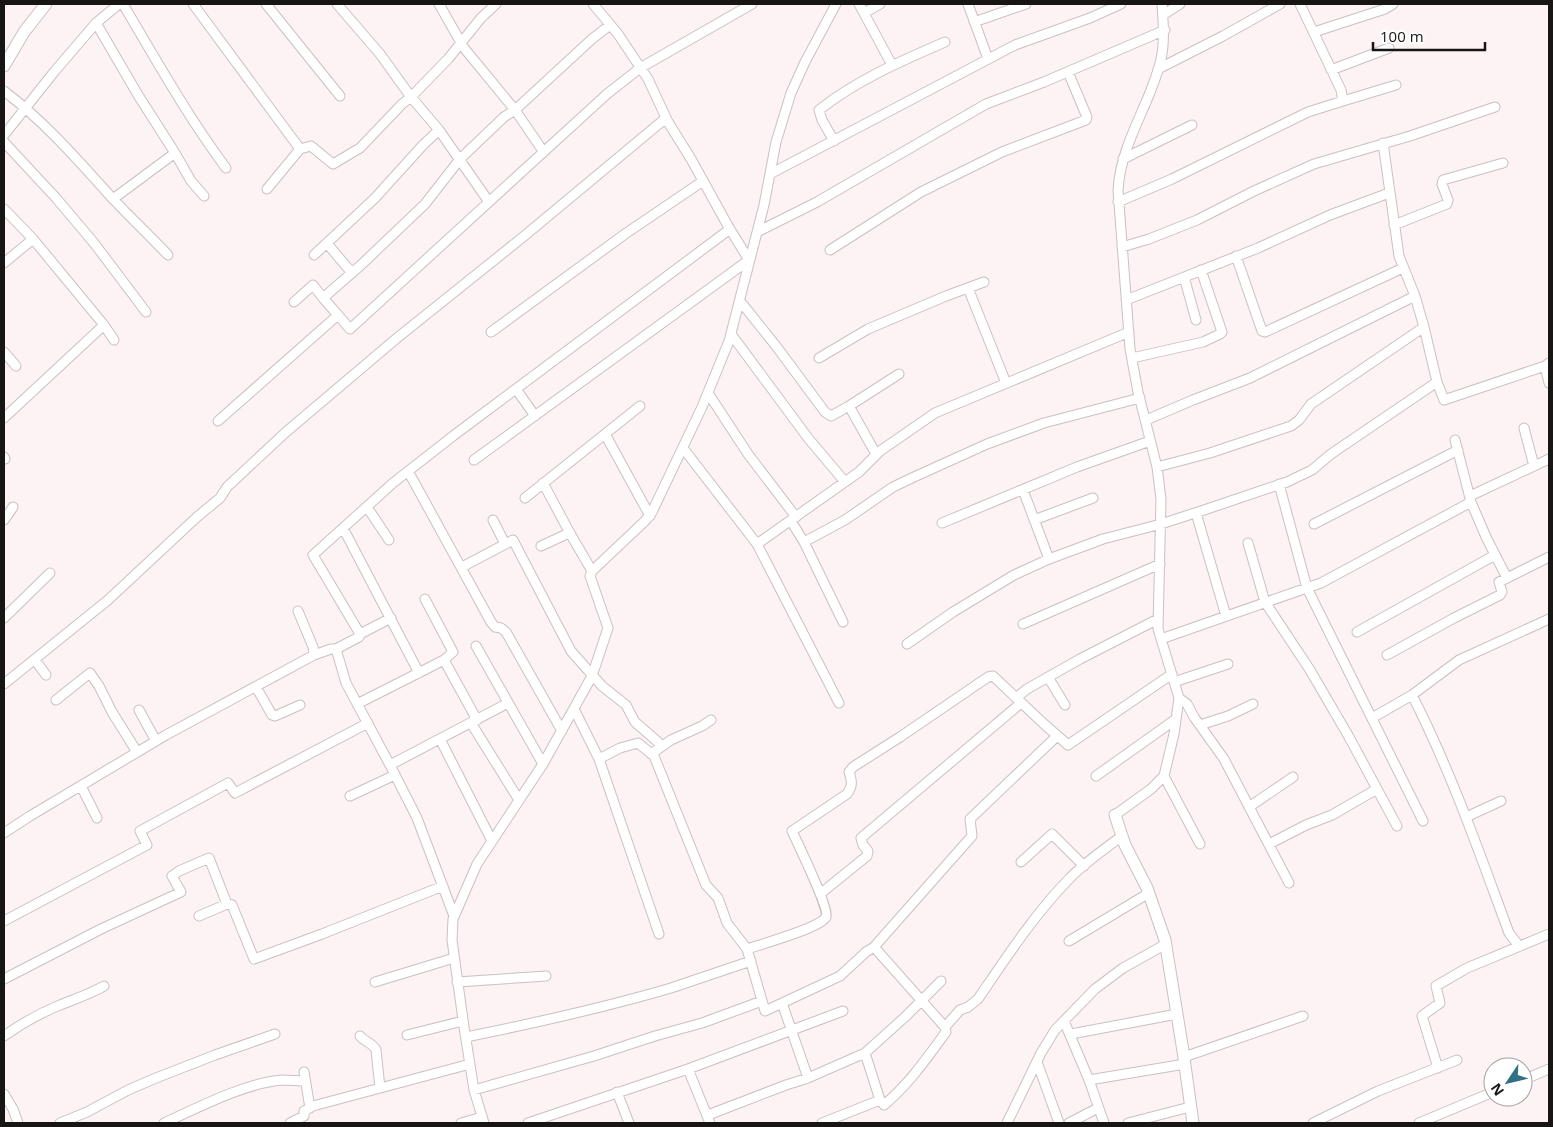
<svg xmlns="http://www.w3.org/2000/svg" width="1553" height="1127" font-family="'Open Sans',sans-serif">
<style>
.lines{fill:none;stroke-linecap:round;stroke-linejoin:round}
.minor-casing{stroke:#cac0c1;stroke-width:11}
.tertiary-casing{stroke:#cac0c1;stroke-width:13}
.minor{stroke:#fff;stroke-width:9}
.tertiary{stroke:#fff;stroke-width:11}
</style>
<rect width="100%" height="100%" fill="#fdf3f4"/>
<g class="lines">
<g class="minor-casing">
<path id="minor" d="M123,4c33,56 65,113 103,164
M193,4l107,145 -33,40
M266,4l74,92
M337,4l43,50 31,43 28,33 50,72
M439,4l25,44 51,62 28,41
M859,4l33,61
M968,4l20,55
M864,13l16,-9
M1163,15l17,-11
M974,22l52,-18
M96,23l42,72 37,58 -62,46
M1314,32l71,-23 8,-5
M1158,69l65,-33 57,-32
M1331,70l58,-22
M4,91c41,31 74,69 108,107 18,19 38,38 56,57
M1343,101l53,-16
M4,135l50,-63 42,-49 23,-19
M834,141l-12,-21 -3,-10c38,-30 82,-49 126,-68
M4,142l52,56 38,45 52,69
M1383,143l16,113 16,40 9,31 13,55 7,18 101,-34 4,-3
M300,149l11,-3 22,18 27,-16 42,-44 9,-7 37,-38 33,-41 15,-14
M175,153l16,28 13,15
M1123,159l69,-34
M770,174l245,-129 75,-27 31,-14
M1118,202l54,-23 136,-67 35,-11 -2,-11 -41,-86
M4,209l29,30 71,86 10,15
M1394,225l53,-21 1,-4 -6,-16 1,-4 60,-17
M757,232l60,-30 169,-98 58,-22 121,-52
M330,247l22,26
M1122,247l27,-8 48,-19 57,-29 60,-27 96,-28 85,-29
M830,250l91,-58 81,-40 84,-32 1,-3 -19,-45
M314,255l61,-57 48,-53 16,-15
M1236,256l26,75 3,1 138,-64
M4,263l29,-24
M1184,277l12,43
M968,288l38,95
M1126,300l132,-52 72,-33 59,-22
M740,301l36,45 49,66 6,4 18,-10 50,-32
M294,302l19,-17 10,13
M338,315l-15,-17 38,-33 64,-61 35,-45 44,-42 11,-7 77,-71 18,-14
M491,332l134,-98 78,-53
M731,334l77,104 37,44
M4,352l12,14
M819,358l49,-29 78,-33 38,-14
M1132,358l71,-16 17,-8 2,-2 -21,-62
M1545,366l4,17
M516,389l19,27
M708,393l40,61 48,63
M849,406l27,48
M4,418l100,-93
M1146,420l47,-20 57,-22 165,-82
M218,421l120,-106 12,14 257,-235 33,-26 112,-64
M1524,428l10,38
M605,434l45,82
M1455,440l16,62 15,35 21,41
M683,448l74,96 82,159
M4,457l1,2
M474,460l275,-200 -21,-34 -37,-67 -23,-37 -20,-43 -30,-45 -25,-30
M1157,467l53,-14 81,-27 8,-6 12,-16 113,-77
M408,471l83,151 4,5 6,1 5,4 56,99
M543,483l28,52 21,36
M1279,484l28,104 116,233
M1023,490l26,69
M1470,496l79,-37
M525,498l115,-92
M367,507l22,33
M1196,513l30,103
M4,520l9,-13
M493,520l12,24
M1034,520l59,-22
M791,521l13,21 39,80
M942,523l135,-56 73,-26
M1314,524l144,-74
M343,528l76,145
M804,542l41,-22 48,-33 21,-10 73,-33 57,-21 96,-25
M1248,543l17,59 45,68 39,67 48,89
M757,544l102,-72 21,-21 55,-38 194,-81
M541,546l28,-13
M462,567l51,-27 58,111 31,35 24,19 9,17 23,20
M298,611l15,36 1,8
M4,618l46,-45
M1023,624l137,-60
M1357,632l138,-77
M360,634l31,-16
M1161,639l160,-56 150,-81
M907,644l46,-32 61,-37 35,-16 54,-20 58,-15 43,-14 83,-28 25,-12 19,-16 106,-72
M476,646l67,118
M1387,655l67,-37 46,-23 2,-3 -3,-10 50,-25
M35,660l11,15
M444,660l33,60
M1048,677l17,28
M1174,682l54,-18
M4,684l104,-84 89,-83 23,-19 7,-11 59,-55 111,-94 126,-101 143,-119
M256,687l16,28 3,1 25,-11
M1412,695c39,76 67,157 97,238l10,13
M1016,698l11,-9 53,-30 78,-40
M1179,698l8,6 7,13 30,42 65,124
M56,700l34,-27 9,13 13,26 25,40
M357,704l87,-44 9,-8 -28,-53
M574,709l25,50 60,175
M139,710l17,31
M1372,718l40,-23 47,-35 90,-41
M471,723l48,77
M1200,725l28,-9 25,-12
M440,739l52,102
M651,754l20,-14 31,-14 9,-6
M599,759l21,-11 18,-5 16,13 52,129 12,13 9,25 20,26 18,62 75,-35 26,-24 8,-5 71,80
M390,765l118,-62
M1096,776l80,-57
M1164,776l36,68
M81,786l16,32
M350,796l45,-21
M1249,807l44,-30
M1115,815l36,-26 13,-13 10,-42 5,-36 -21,-69 3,-130 -4,-32 -19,-75 -8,-43 -12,-159c2,-34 18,-64 31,-95 5,-13 11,-27 13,-41 3,-18 1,-32 0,-50
M1466,817l35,-16
M4,833l26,-17 136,-81 148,-80 17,-6h5
M1269,844l37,-19 26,-10 45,-26
M1021,862l31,-28 32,32
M820,894l47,-38 1,-5 -5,-6 -2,-7 160,-135
M227,904l5,1 22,54 68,-25 121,-48
M454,916l-37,-98 -27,-53 -44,-82 -10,-34 23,-12 1,-3 -47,-79 80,-72 60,-47 277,-207
M4,921l143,-76 -7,-14 88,-48 7,10 133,-70
M1069,941l80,-48
M874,947l98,-111 -2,-17 87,-83
M747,949c15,-5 73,-21 79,-32 4,-7 -29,-75 -34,-86l55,-37c6,-8 5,-13 2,-22l4,-5 47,-30 88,-60 5,-1 51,48 24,21 104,-71
M4,979l97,-50 80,-37 -9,-16 7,-5 30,-13 18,46 -28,12
M375,982l79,-24
M457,982l89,-6
M782,1003l26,75
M1064,1021l25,59 15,43
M1071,1034l106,-20
M407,1035l56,-14
M4,1036c17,-12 36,-23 56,-31 15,-6 30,-11 44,-19
M360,1036c5,6 13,7 16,14l4,38
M466,1037c69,-14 137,-29 205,-49 26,-9 53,-18 80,-27
M865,1053l15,47 4,5c25,-21 43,-47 62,-73l-1,-5 15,-17 8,-3 10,-8c28,-41 56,-84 90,-119 16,-17 35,-30 54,-44
M1184,1057l119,-41
M1037,1062l22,61
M1438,1068l-16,-52 18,-13 -4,-17 31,-18 82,-34
M688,1069l22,54
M304,1072l6,36
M1089,1080l96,-16
M1523,1080l26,-11
M474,1090l120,-34 61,-20 47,-13 60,-22
M617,1092l12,31
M4,1094l9,15 5,14
M708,1115l78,-30 22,-7 57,-25 40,-36 36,-36
M60,1123l27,-11 41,-22 28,-12 59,-23 60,-21
M164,1123c33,-15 81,-40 118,-43 8,0 16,1 23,1
M290,1123l14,-7v-5l9,-5 157,-42
M461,1123l21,-6
M484,1123l-10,-33 -10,-63 -12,-87 1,-21 24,-55 66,-100 49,-88 16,-48 -18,-52 2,-5 53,-50 7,-9 50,-105 27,-66 35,-136 12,-63 15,-49 14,-31 31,-58
M528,1123l160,-54 155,-58
M822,1123l58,-23
M1007,1123l34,-70 14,-23 40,-41 28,-21 43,-24
M1069,1123l29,-15
M1128,1123l62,-16
M1313,1123l65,-32 79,-31
M1419,1123l74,-31"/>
</g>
<g class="tertiary-casing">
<path id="tertiary" d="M4,66l20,-34 22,-28
M1115,815l10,30 22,43 18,52 18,111 10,72"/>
</g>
<use href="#minor" class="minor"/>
<use href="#tertiary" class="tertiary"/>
</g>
<rect width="1553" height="1127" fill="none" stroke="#181515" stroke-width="10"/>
<g transform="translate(1508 1082) rotate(235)"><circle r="24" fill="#ffffff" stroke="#a3a1a1"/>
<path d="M0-4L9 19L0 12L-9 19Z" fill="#317185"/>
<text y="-8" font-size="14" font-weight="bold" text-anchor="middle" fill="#181515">N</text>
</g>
<path d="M1373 42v8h112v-8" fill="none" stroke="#181515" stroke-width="2.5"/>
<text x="1380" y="42" font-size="15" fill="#181515" stroke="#ffffff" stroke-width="4" paint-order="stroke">100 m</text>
</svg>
